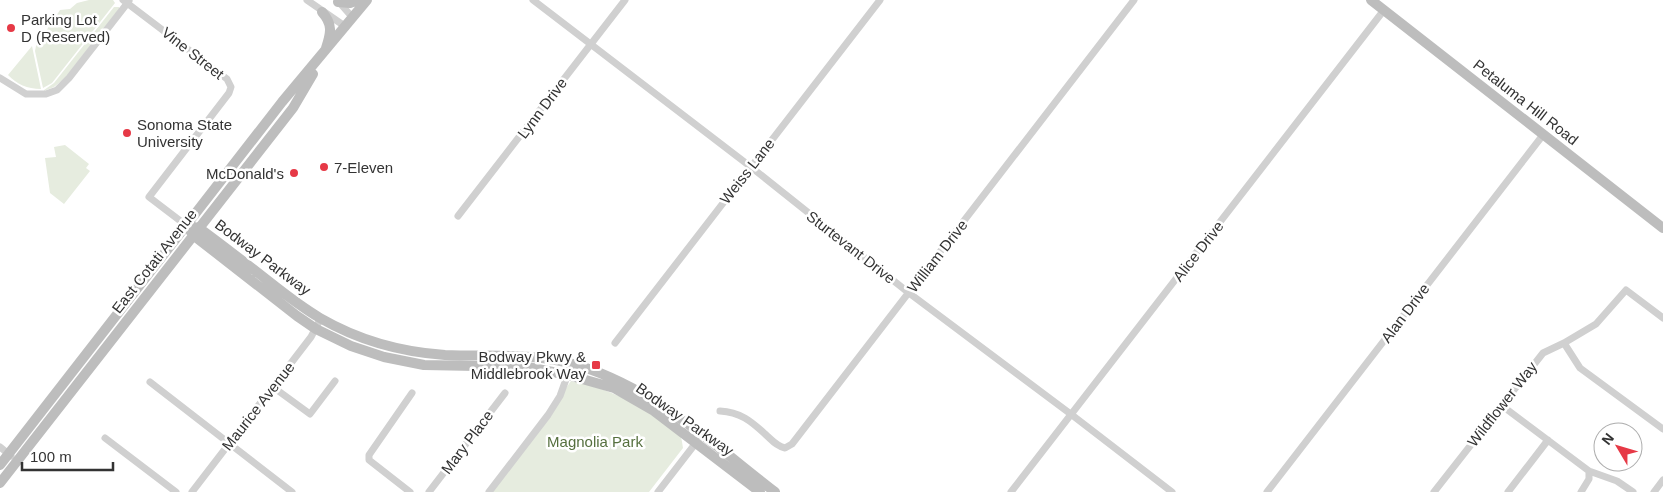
<svg xmlns="http://www.w3.org/2000/svg" width="1663" height="492" font-family="Helvetica,sans-serif">
<style>
.green{fill:#e6ecdf}
.lines{fill:none;stroke-linecap:round;stroke-linejoin:round}
.street{stroke:#d0d0d0;stroke-width:7}
.secondary{stroke:#bdbdbd;stroke-width:10}
.poi-dot{fill:#e63946;stroke:#fff;stroke-width:2}
.labels{text-anchor:middle;dominant-baseline:central;stroke-width:5;stroke-linejoin:round;paint-order:stroke}
.poi-label{font-size:15px;fill:#333;stroke:#fff;text-anchor:start}
.street-label{font-size:15px;fill:#333;stroke:#fff}
.park-label{font-size:15px;fill:#56703f;stroke:#fff}
</style>
<rect width="100%" height="100%" fill="#fff"/>
<path class="green" d="M89,0h24l2,3 -63,80 -9,5 -8,-37 1,-5 24,-36 10,-1 7,-6z
M114,7h5v2l-54,69 -11,9 -10,4v-1l10,-7z
M32,46l9,43c-14,0 -24,-5 -33,-14z
M65,145l24,19 -3,4 4,3 -26,33 -14,-11 -5,-35 11,-1 -2,-10z
M571,381c27,2 88,32 107,52 4,4 4,9 5,15l-34,44h-158z"/>
<g class="lines">
<path class="street" d="M123,0l104,79 4,8 -2,6 -80,104 38,29
M307,0l39,27
M533,0l218,167 158,126 163,122 100,77
M338,1l15,17
M0,78l26,16h20l11,-4 12,-12 60,-77
M458,216l167,-216
M615,343l265,-343
M1564,343l16,25 83,61
M150,382l142,110
M273,387l37,27 25,-33
M1501,405l88,66 28,10 16,11
M720,411c20,1 31,10 45,23 7,6 11,12 20,14l7,-4 342,-444
M105,438l71,54
M0,447l11,9
M192,492l119,-155 10,-19
M410,492l-41,-32v-5l43,-62
M429,492l76,-99
M489,492l59,-77 12,-19 9,-25
M658,492l44,-57
M1011,492l373,-482
M1267,492l276,-357
M1434,492l109,-139 21,-10 32,-19 30,-34 37,28
M1508,492l40,-52
M1581,492l8,-13v-8
M1654,492l9,-12"/>
<path class="secondary" d="M1371,0l292,228
M338,2l12,1 8,-3
M322,12c11,12 9,21 4,36
M187,226l12,2c18,13 36,27 54,41 22,17 43,35 67,49 38,22 81,34 125,37 45,2 91,-3 135,11 75,23 134,79 195,126
M187,226l6,9 104,81 19,13 35,17 33,11 40,8 52,1 41,-1 51,10 46,13 40,23 106,81
M0,465l282,-363 85,-102
M0,483l293,-375 20,-34"/>
</g>
<g class="poi-dot">
<circle cx="11" cy="28" r="5"/>
<circle cx="127" cy="133" r="5"/>
<circle cx="324" cy="167" r="5"/>
<circle cx="294" cy="173" r="5"/>
<rect x="591" y="360" width="10" height="10" rx="2.5"/>
</g>
<g class="labels">
<g class="poi-label">
<text x="21" y="19">Parking Lot<tspan x="21" dy="17">D (Reserved)</tspan></text>
<text x="137" y="124">Sonoma State<tspan x="137" dy="17">University</tspan></text>
<text x="334" y="167">7-Eleven</text>
<text x="284" y="173" text-anchor="end">McDonald's</text>
<text x="586" y="356" text-anchor="end">Bodway Pkwy &amp;<tspan x="586" dy="17">Middlebrook Way</tspan></text>
</g>
<g class="street-label">
<text transform="translate(193 53) rotate(38)">Vine Street</text>
<text transform="translate(1526 102) rotate(38)">Petaluma Hill Road</text>
<text transform="translate(542 108) rotate(-53)">Lynn Drive</text>
<text transform="translate(747 171) rotate(-52)">Weiss Lane</text>
<text transform="translate(851 247) rotate(38)">Sturtevant Drive</text>
<text transform="translate(1198 251) rotate(-52)">Alice Drive</text>
<text transform="translate(937 256) rotate(-52)">William Drive</text>
<text transform="translate(263 257) rotate(37)">Bodway Parkway</text>
<text transform="translate(154 261) rotate(-52)">East Cotati Avenue</text>
<text transform="translate(1405 313) rotate(-53)">Alan Drive</text>
<text transform="translate(1502 404) rotate(-52)">Wildflower Way</text>
<text transform="translate(258 406) rotate(-52)">Maurice Avenue</text>
<text transform="translate(685 419) rotate(35)">Bodway Parkway</text>
<text transform="translate(467 442) rotate(-53)">Mary Place</text>
</g>
<g class="park-label">
<text x="595" y="441">Magnolia Park</text>
</g>
</g>
<g transform="translate(1618 447) rotate(308)"><circle r="24" fill="#ffffff" stroke="#adadad"/>
<path d="M0-4L9 19L0 12L-9 19Z" fill="#e63946"/>
<text y="-8" font-size="14" font-weight="bold" text-anchor="middle" fill="#333333">N</text>
</g>
<path d="M22 462v8h91v-8" fill="none" stroke="#333333" stroke-width="2.5"/>
<text x="30" y="462" font-size="15" fill="#333333" stroke="#ffffff" stroke-width="4" paint-order="stroke">100 m</text>
</svg>
